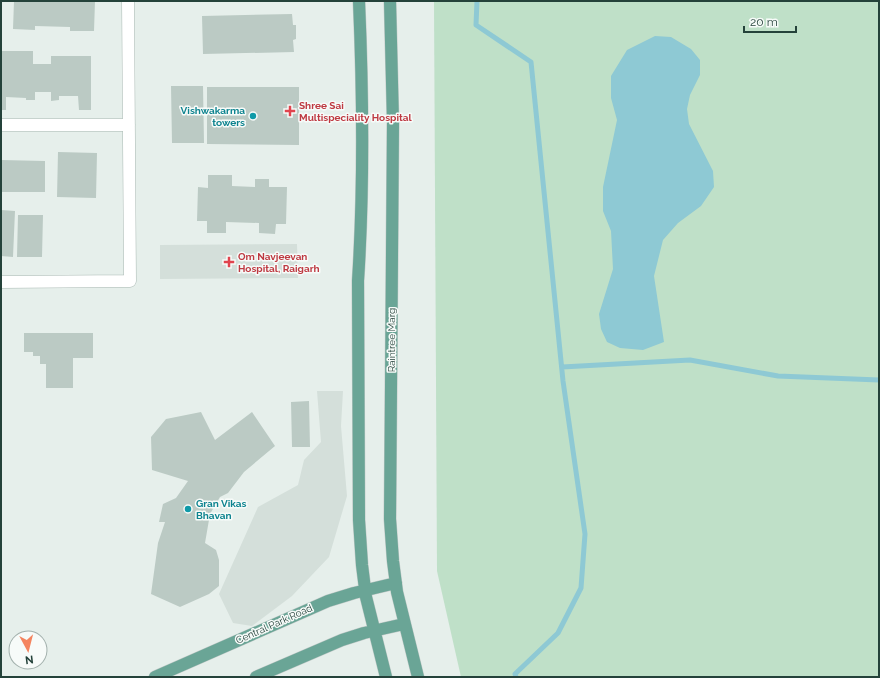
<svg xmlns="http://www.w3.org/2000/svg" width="880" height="678" font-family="Raleway,sans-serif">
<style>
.built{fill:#d4dfda}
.green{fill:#bfe0c8}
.water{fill:#8ec9d4}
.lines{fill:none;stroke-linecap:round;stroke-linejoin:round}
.stream{stroke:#8ec9d4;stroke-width:5}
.building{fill:#bbcac4}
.street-casing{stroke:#a8b8b2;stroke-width:13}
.primary-casing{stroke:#c2cac8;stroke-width:13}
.street{stroke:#fff;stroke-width:12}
.primary{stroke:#6aa596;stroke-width:12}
.health-dot{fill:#e0444e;stroke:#f7fbf9;stroke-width:1.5}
.culture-dot{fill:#0f9aa8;stroke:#f7fbf9;stroke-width:1.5}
.labels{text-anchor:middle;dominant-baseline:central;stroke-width:3;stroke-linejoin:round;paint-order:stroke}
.health-label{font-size:10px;font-weight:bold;fill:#be3a42;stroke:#f7fbf9;text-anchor:start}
.culture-label{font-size:10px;font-weight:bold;fill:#0d838f;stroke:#f7fbf9;text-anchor:end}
.street-label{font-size:10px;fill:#24423a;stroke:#f7fbf9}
</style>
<rect width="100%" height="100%" fill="#e6efeb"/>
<path class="built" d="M297,244l1,34 -138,1v-34z
M317,391h26l-2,35 6,70 -18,61 -37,39 -40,30 -19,-3 -14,-29 39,-87 40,-22 6,-25 17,-18z"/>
<path class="green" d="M434,1h445v676h-418l-24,-106z"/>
<path class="water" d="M655,36l16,1 20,12 9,11v15l-10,20 -3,14 2,15 24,47 1,16 -13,19 -23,17 -15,17 -9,36 10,66 -21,8 -23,-2 -13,-6 -6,-13 -2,-15 14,-45 -2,-38 -8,-20v-24l14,-67 -6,-22v-22l16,-26z"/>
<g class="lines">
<path class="stream" d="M477,1l-1,24 55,37 32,319 22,153 -4,54 -23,45 -43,41 1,3
M562,367l128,-7 88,16 101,4"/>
</g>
<path class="building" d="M14,1h81l-1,30h-24v-4l-35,-1v4l-22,-1z
M292,14l1,11h3v14l-3,1 1,12 -91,2 -1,-38z
M1,51h32v13h18v-8h40v54h-12l-1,-14h-19v4l-8,1v-9h-16v8h-9v-2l-20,-1v13h-5z
M171,86h32l1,57h-32z
M207,87h92v58l-92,-1z
M58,152l39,1 -1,45 -39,-1z
M1,160l44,1v31h-44z
M208,175h24v11l23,1v-8h14v8h18l-1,37h-10l-1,10 -16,-1v-10l-33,-1v11h-19v-12h-10l1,-34 10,1z
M1,210l14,1 -2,46 -12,-1z
M18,215h25l-1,42h-25z
M24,333h69v25h-20v30h-27v-24h-6v-8h-7v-4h-9z
M309,401l1,46h-18l-1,-45z
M201,412l14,28 37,-28 23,34 -31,26 -16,21 -8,4 -10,17 -5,29 11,7 3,10v26l-10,8 -29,13 -29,-13 7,-51 7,-21h-6l4,-18 13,-6 12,-17 -36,-11 -1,-33 15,-18z"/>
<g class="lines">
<g class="street-casing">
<path id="street" d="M1,125h128
M1,282l129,-1 -2,-280"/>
</g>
<g class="primary-casing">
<path id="primary" d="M359,1c4,93 5,187 -1,280l1,239 3,45 4,32 20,80
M390,1l3,122 -3,396 3,42 4,31 21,85
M155,677l173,-76 26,-8 42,-10
M256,677l86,-37 22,-7 40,-9"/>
</g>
<use href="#street" class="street"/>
<use href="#primary" class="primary"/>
</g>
<g class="health-dot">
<path d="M288 105h4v4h4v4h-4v4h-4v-4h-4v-4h4z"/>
<path d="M227 256h4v4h4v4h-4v4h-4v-4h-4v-4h4z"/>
</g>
<g class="culture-dot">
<circle cx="253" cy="116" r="4"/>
<circle cx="188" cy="509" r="4"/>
</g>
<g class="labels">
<g class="health-label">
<text x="299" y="105">Shree Sai<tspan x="299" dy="12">Multispeciality Hospital</tspan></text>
<text x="238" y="256">Om Navjeevan<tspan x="238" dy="12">Hospital, Raigarh</tspan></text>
</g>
<g class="culture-label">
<text x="245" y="110">Vishwakarma<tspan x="245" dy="12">towers</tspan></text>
<text x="196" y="503" text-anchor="start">Gran Vikas<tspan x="196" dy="12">Bhavan</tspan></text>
</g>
<g class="street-label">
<text transform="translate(391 340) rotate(-90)">Raintree Marg</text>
<text transform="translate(274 624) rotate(-24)">Central Park Road</text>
</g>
</g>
<rect width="880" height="678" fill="none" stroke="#24423a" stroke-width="4"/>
<g transform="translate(28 650) rotate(173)"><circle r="19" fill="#f7fbf9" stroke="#a3b1ad"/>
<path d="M0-3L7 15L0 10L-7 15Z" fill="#f4845f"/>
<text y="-6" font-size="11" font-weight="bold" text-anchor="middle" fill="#24423a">N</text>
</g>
<path d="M744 26v6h52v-6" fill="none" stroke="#24423a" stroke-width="2"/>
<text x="750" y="26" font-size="12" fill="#24423a" stroke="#f7fbf9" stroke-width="3" paint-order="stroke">20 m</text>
</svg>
